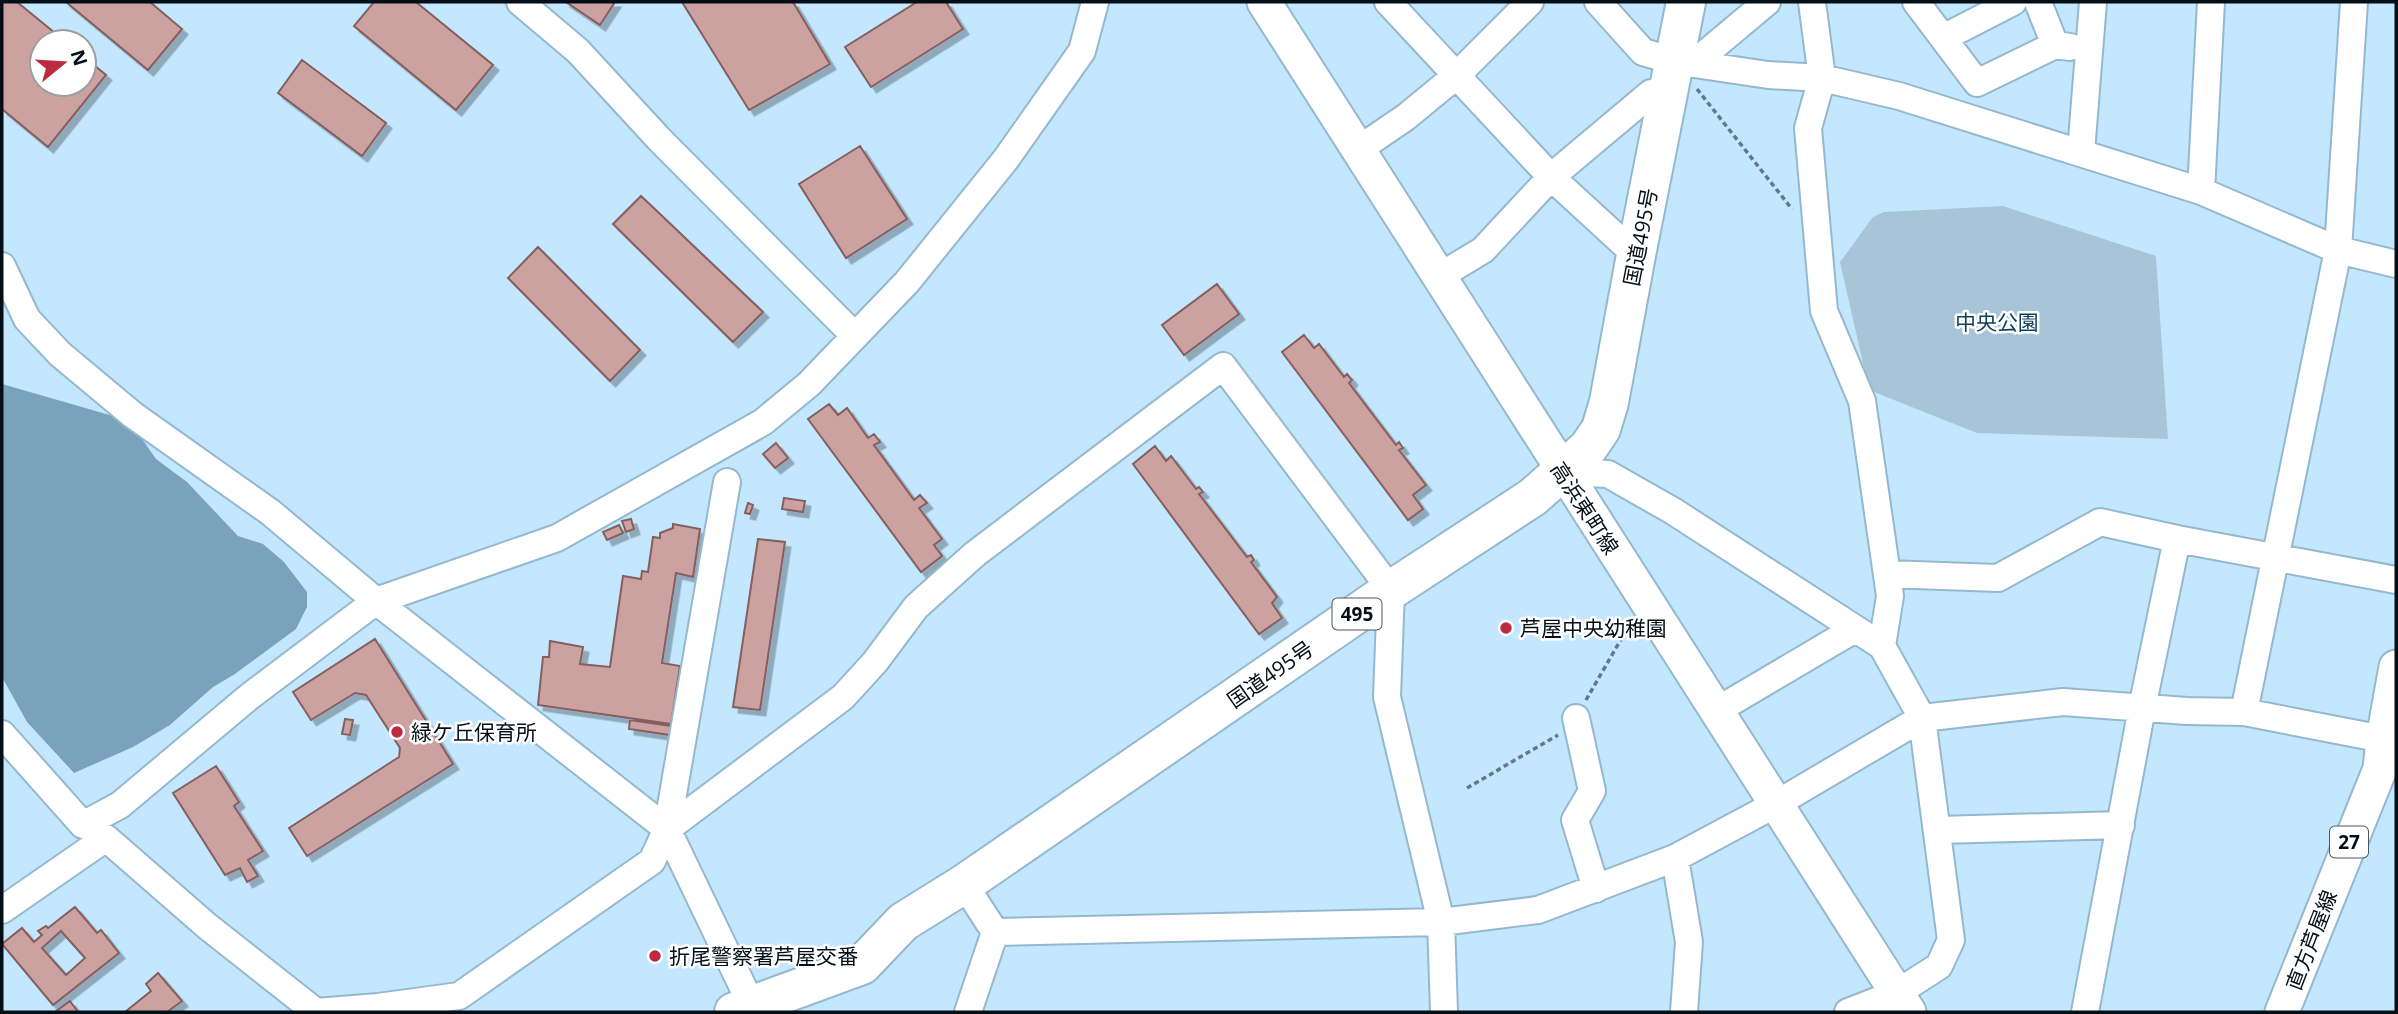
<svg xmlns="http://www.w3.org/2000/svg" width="2398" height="1014" font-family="'Open Sans','Noto Sans JP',sans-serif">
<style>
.green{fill:#a8c5d8}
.forest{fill:#7ba2bb}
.building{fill:#cca2a1;stroke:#855f5f;stroke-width:2;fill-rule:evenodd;filter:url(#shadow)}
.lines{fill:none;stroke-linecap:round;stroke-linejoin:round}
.minor-casing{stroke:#95b8cf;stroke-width:30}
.major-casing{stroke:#95b8cf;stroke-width:37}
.highway-casing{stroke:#95b8cf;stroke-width:42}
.path{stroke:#627989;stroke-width:3.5;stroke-dasharray:5 3.5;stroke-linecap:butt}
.minor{stroke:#fff;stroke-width:26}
.major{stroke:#fff;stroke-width:33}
.highway{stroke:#fff;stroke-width:38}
.poi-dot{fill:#bc2b40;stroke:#fff;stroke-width:2.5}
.labels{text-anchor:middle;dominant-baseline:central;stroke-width:5;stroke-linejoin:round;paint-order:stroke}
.shield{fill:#fff;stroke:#4f565c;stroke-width:2}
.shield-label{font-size:19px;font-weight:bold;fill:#030e16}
.street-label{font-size:21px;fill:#030e16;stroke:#fff}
.park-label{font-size:21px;fill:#0b3e58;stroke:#fff}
.poi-label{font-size:21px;fill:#030e16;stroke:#fff;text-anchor:start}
</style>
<defs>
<filter id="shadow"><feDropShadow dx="5.5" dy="5.5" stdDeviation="0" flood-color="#0004"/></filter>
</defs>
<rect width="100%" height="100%" fill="#c3e7fe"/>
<path class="green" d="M2003,206l153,50 12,183 -191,-6 -108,-43 -29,-128 33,-45 11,-5z"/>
<path class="forest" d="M2,384l118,34 13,8 23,33 31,23 51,54 25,8 21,18 23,30v15l-11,22 -61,45 -22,13 -43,38 -37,22 -59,26 -47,-51 -25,-45z"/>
<path class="building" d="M2,2h15l49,40h-24v42h42v-27l22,18 -58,72 -46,-38z
M66,2h84l32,27 -34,41z
M374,2h42l77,63 -37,45 -102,-84z
M566,2h49l-15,23z
M682,2h111l37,62 -81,46z
M917,2h29l17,27 -92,58 -26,-40z
M302,60l84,63 -24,33 -84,-63z
M860,146l47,73 -61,39 -47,-74z
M641,196l122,116 -30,30 -120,-118z
M538,247l102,103 -30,31 -102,-103z
M1217,284l22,30 -55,41 -22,-30z
M1304,335l10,13 5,-4 25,33 3,-3 5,6 -3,3 47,62 3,-3 4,6 -4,2 27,35 -13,10 10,14 -15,11 -126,-168z
M829,404l9,11 9,-7 21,30 6,-4 6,8 -6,3 40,55 6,-5 7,8 -8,5 23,31 -8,6 8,11 -21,16 -113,-153z
M776,443l12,15 -13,10 -12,-14z
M1155,446l11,15 5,-5 25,33 3,-2 4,5 -4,2 48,63 4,-2 3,5 -3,2 26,35 -5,6 10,15 -23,16 -126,-170z
M784,498l21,3 -2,11 -21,-3z
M748,503l5,2 -3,9 -5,-1z
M631,519l3,10 -8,3 -4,-11z
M673,524l27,5 -7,48 -17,-4 -14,90 18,3 -9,58 -133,-19 5,-48h6l1,-16 33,6 -3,17 30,3 13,-91 18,3 1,-8 6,1 5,-35 7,1v-5l13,-5z
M619,525l4,8 -16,7 -4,-8z
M758,539l27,3 -25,168 -27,-3z
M375,639l78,125 -146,92 -18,-28 110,-71 1,-9 -34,-53 -11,-2 -44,27 -18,-28z
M345,719l8,1 -3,15 -8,-1z
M630,720l41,6 -1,9 -41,-6z
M216,766l23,36 -5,4 29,45 -15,9 10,16 -11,6 -7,-14 -15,7 -52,-82z
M75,907l22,26 4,-3 18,23 -66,52 -51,-61 20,-16 12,14 8,-7 -4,-4 8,-5 2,2zM61,931l24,27 -19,17 -24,-27z
M158,973l24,28 -15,11h-42l26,-21 -5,-7z
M70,1001l8,11h-23z"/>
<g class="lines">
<g class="minor-casing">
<path id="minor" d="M520,2l58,49 81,88 195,196
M1388,2l163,175 85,78
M1598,2l45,50 31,9 94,14 54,3 77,18 302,95 137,59 58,14
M1812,2l10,76 -14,50 16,183 38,90 28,195 -8,50
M1916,2l61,81 78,-38
M2038,2l17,43 15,2
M1943,38l70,-36
M1693,64l74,-62
M1359,149l47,-32 51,-42 73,-73
M2081,152l12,-150
M2201,191l10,-189
M2,266l25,53 33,35 73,61 137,97 106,89 291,228 85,177
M1440,276l43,-26 68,-73 100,-84 17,5
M1562,472l46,2 65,37 209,135 40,72 29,222 -12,26 -42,27 -49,19
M1887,574l111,4 102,-56 77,17
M1716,711l139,-82
M2244,712l94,-462 16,-248
M1576,718l16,73 -17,29 21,69
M2,734l81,91 37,-20 130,-109 126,-95 181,-63 206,-116 46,-38 98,-102 99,-123 76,-108 13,-49
M667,829l176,-132 32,-35 41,-55 59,-53 248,-188 168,224 -4,107 54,225 3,90
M1938,830l183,-5
M1675,858l14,84 -5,70
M964,884l31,48
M2,910l104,-72 101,88 109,86 62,-5 81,-11 193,-135 15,-32 60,-347
M995,932l446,-10 97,-12 137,-52 101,-54 146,-86 141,-16 124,9 57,1 139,27
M968,1012l27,-80
M2085,1012l57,-304 35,-169 219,41"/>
</g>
<g class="major-casing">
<path id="major" d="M1264,2l645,1010
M2282,1012l98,-243 3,-30 13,-72"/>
</g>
<g class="highway-casing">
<path id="highway" d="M734,1012l128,-47 41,-43 61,-38 427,-294 142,-93 55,-49 13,-19 8,-27 27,-147 50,-253"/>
</g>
<path class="path" d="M1697,89l95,120
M1586,700l45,-78
M1467,788l91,-53"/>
<use href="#minor" class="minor"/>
<use href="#major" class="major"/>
<use href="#highway" class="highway"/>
</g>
<g class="poi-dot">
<circle cx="1506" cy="628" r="7"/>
<circle cx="397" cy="732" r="7"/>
<circle cx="655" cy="956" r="7"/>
</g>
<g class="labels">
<g class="shield">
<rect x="1332.5" y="598.5" width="49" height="31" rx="5"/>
<rect x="2330" y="826.5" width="38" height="31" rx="5"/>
</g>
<g class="shield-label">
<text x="1357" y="614">495</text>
<text x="2349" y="842">27</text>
</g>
<g class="street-label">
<text transform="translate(1640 237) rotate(-79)">国道495号</text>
<text transform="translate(1585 508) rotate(57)">高浜東町線</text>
<text transform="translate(1270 674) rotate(-35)">国道495号</text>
<text transform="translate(2311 940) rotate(-69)">直方芦屋線</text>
</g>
<g class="park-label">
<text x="1997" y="322">中央公園</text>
</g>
<g class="poi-label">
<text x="1520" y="628">芦屋中央幼稚園</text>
<text x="411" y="732">緑ケ丘保育所</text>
<text x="669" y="956">折尾警察署芦屋交番</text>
</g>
</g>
<rect width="2398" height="1014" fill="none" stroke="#030e16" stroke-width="7"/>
<g transform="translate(63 63) rotate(72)"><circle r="33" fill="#ffffff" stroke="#9a9fa2" stroke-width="2"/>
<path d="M0-5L12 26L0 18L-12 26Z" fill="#bc2b40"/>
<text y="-10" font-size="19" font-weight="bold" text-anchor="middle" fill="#030e16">N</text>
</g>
</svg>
